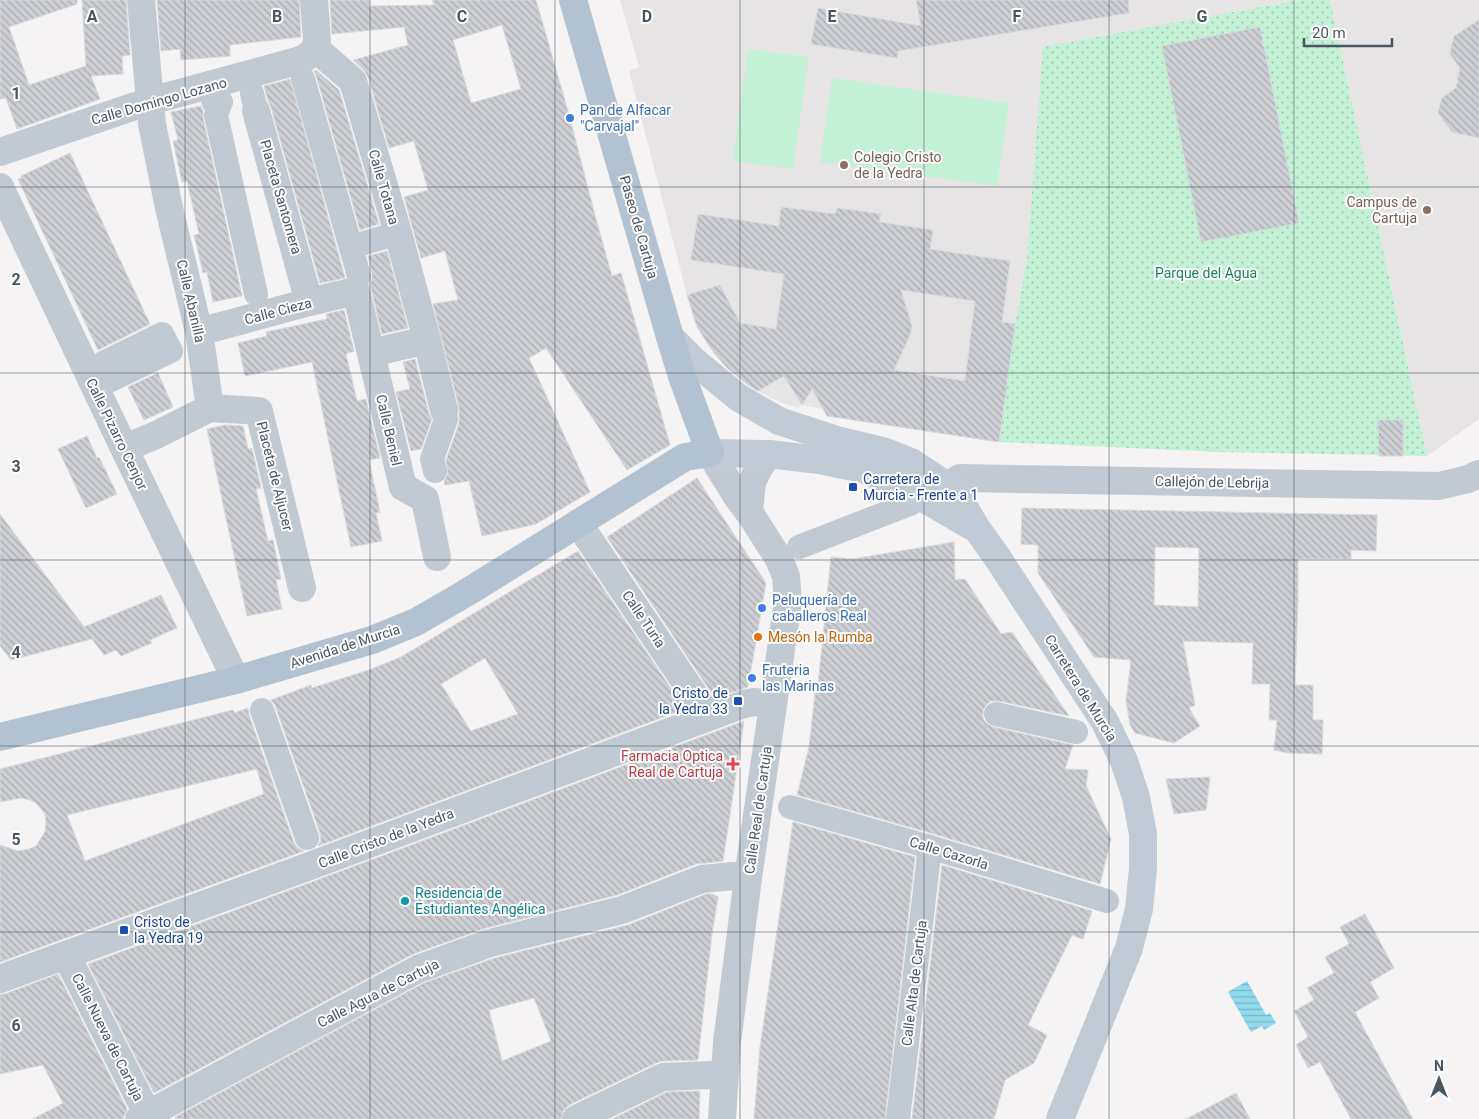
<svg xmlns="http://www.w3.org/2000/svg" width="1479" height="1119" font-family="Roboto,sans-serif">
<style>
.education{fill:#e6e4e5}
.park{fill:url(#park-dots)}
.garden{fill:#c3f1d5}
.water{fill:url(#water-rules)}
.building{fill:url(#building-back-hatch);stroke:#d7d9de;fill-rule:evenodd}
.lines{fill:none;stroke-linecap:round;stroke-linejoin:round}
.pedestrian{stroke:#c1cad2;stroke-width:24}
.minor{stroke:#c1cad2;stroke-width:28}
.tertiary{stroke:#c1cad2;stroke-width:28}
.secondary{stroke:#c1cbd6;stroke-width:28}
.primary{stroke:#b3c2d1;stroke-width:28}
.grid{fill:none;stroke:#4a5661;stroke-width:1;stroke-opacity:0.55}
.shop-dot{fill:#3f7fe0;stroke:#fff;stroke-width:2}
.education-dot{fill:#8d6e63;stroke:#fff;stroke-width:2}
.transit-dot{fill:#1a4fb4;stroke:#fff;stroke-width:2}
.food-dot{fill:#e8710a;stroke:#fff;stroke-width:2}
.health-dot{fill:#e0444e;stroke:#fff;stroke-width:2}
.culture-dot{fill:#0f9aa8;stroke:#fff;stroke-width:2}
.labels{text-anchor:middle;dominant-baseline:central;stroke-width:4;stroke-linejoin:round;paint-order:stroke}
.street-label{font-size:14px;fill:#4a5661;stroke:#fff}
.shop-label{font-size:14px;fill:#366cbe;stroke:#fff;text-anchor:start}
.education-label{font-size:14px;fill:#785e54;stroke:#fff;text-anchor:start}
.park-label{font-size:14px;fill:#17864f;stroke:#fff}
.transit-label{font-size:14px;fill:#164399;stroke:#fff;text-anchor:start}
.food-label{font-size:14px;fill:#c56008;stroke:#fff;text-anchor:start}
.health-label{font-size:14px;fill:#be3a42;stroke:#fff;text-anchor:end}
.culture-label{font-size:14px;fill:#0d838f;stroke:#fff;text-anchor:start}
.grid-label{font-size:16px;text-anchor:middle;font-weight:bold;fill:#4a5661;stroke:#fff;stroke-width:4;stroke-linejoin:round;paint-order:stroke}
</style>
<defs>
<pattern id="park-dots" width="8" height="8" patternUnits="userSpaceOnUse" patternTransform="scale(1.25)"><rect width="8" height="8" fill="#c3f1d5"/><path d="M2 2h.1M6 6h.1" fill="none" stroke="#a0c6b0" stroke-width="1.8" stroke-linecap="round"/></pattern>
<pattern id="water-rules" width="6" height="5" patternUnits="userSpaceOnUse" patternTransform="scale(1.25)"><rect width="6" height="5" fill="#90daee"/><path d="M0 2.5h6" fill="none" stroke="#78b4c4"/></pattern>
<pattern id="building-back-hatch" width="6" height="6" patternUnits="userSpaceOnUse" patternTransform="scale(1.25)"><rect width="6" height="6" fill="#cdcfd5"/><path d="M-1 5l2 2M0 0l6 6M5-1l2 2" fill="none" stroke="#a8abb0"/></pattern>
</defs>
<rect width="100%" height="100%" fill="#f5f3f3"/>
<path class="education" d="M620,0h678l-72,13 -199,247 -12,64 -16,118 -172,-26 -4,-7 -22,-4 -2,3 -14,-4 -14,-6 -23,-13 -20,-16 -14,-16 -17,-26 -10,-32 -58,-224 10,-4z
M1330,0h149v419l-52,37z"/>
<path class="park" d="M1298,0h32l97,456 -208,-4 -220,-10 16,-118 12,-64 16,-213z"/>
<path class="garden" d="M748,49l61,8 -16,112 -60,-8z
M832,78l177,25 -12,83 -177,-24z"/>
<path class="water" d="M1247,981l19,34 4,-2 6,10 -12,7 -2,-4 -11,6 -23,-40z"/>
<path class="building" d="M0,0h77v4l-68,23 20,58 57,-19 -4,-66h44l4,55 -8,1 1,18 -32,2 9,23 -83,30 -11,-31 -6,1z
M157,0h142l2,37 -71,8v11l-49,4 -1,-11 -19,2z
M330,0h39l1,6 64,-1 -2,-5h104l32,111 28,108 16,57 9,-3 49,172 -43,25 -81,-122 -17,10 61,134 -54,32 -54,12 -13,-55 -24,4 -1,-4 4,-7 -2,-14 13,-36v-17l-26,-103 25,-4 -13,-49 -24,7 -17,-61 24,-7 -14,-49 -25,7 -21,-71 -5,-8 -10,-9 55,-15 -4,-18 -72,7zM502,25l19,64 -50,14 -18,-63z
M916,0h212l1,13 -231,38 -1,7 -86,-14 7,-36 103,18z
M1479,20v118l-27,-6 -14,-19 4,-15 14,-10 4,-20 -10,-14 4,-18z
M1260,27l39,196 -98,19 -39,-196z
M316,70l23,20 40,134 -19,6 -44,-155 -2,-4z
M290,79l55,199 -25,5 -49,-176 -3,-6 -4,-15z
M201,106l2,5v7l39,178 -29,6 -6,-30 -4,1 -3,-13 -6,-25 5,-1 -12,-53 -5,1 -9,-41 5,-1 -7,-28z
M70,153l80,171 -52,26 -80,-171 4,-1 -1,-2z
M781,207l54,7 2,-6 44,6 -2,8 54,8 -3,19 80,12 -8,61 13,2 -16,118 -172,-26 -15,-27 -10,16 -18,-29 -26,15 -10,-6 -21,-17 -13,-15 -17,-26 -10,-32 33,-10 20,38 36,6 8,-55 -93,-14 7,-46 81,12zM901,290l74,11 -10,80 -71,-11 16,-35 2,-9z
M387,251l21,77 -26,6 -12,-50 2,-5v-6l-4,-17z
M344,310l10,41 -8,3 11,47 9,-2 14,59 -11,2 11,52 -4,1 6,28 -31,6 -39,-185 -67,14 -7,-33 29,-7 -1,-4 61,-13 -1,-5z
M415,359l14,55 3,5 -11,30 -10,2 -15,-59 14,-3 -7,-27z
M158,373l15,34 -29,13 -16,-33z
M1378,420h25v36h-24z
M225,425l18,1 5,23 4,-1 9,40 -5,1 12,52 5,-1 8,39 -5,1 6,29 -35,7 -40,-187z
M87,436l10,22 2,-1 18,37 -31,14 -28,-59z
M697,478l69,105 -18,104 -33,11 -108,-161z
M1022,508l355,7 -1,36 -25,-1v9h-53v42l-3,84h18v35h10l-1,34 -34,-1 -14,-3 3,-30h-8l1,-36h-18l1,-41 -70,-2 12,64 -6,3 11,18 -26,17 -39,-10 -5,-8 -4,-24 5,-41 -37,-3 -56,-84v-28l-17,-1zM1155,547l44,1 -1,59 -44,-2z
M0,514l84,113 77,-32 16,33 -27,12 2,3 -31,13 -5,-6 -12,5 -12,-16 -81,21 -11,-14z
M954,542l1,38 10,-1 36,55 11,-2 57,84 -70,-15h-8l-5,4 -3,6v8l4,5 6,3 80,18 -8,24 23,1 -2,16 25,53 -11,45 -166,-50 -137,-39 12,-48 7,-62h2l13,-128 22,2z
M578,551l107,158 -367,137 3,-6 -1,-7 -45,-128 -4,-5 40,-15 1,3 57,-18 32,-13zM485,658l33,56 -47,17 -30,-47z
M248,708l1,7 45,128 4,5 6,3 -304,111v-117l18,6 11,-2 7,-3 9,-14 1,-10 -1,-8 -4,-5 -5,-6 -6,-3 -9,-2 -21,4v-33l233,-59 1,3zM257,769l7,25 -179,67 -18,-46z
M744,721l-21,140 -27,3 -79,31 -131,33 -73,26 -259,139 -66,-129 224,-82z
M1210,777l-4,33 -32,4 -8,-35z
M793,822l122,35 -30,262h-131l6,-72z
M942,865l150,46 -9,28 -11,-4 -44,90 19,10 -11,24 -2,4 -29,17 -11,39h-82z
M706,894h6l6,3 -6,37 -14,126 -36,1 -6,2 -87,42 -6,6 -2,8h-385l-1,-2 249,-134 71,-25 133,-33zM534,998l17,43 -49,20 -13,-51z
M1365,914l29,54 -24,14 9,16 -24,14 58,107h-62l-31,-57 -12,6 -12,-23 12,-8 -14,-26 20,-11 -7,-12 27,-15 -9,-16 24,-13 -9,-17z
M58,974l69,135 -4,10h-90l30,-16 -20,-38 -43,9v-80h5z
M700,1091l-1,28h-87l55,-27z
M1236,1093l14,26h-64z"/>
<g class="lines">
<path class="pedestrian" d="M303,79l56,197
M252,93l4,18
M212,97l2,6 7,-1 -5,13 40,179
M351,247l40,-12
M103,363l59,-29 9,17 -60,29
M435,471l-3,-12 14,-40 -2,-9
M799,547l113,-44
M262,710l45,128
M996,714l80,18
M790,807l140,40 177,54
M898,1119l32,-272"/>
<path class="minor" d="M314,0l3,39 -1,10
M316,49l37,32 45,152 29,107 17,70
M150,101l147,-40 8,-3 11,-9
M256,111l53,191
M199,332l110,-30 47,-11 47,196 22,12 12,58
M371,353l56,-13
M210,408l49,3 43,177
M578,523l123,182 5,12
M139,1119l279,-150 72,-26 132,-33 80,-31 32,-3 14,2"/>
<path class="tertiary" d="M0,152l150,-51
M0,187l124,261 112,232
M124,448l30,-12 56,-28 -11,-76 -30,-124 -17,-84 -11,-124
M710,453l28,45 15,20 26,41 7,17 2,25 -40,277 -21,164 -5,77
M947,486l13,-8 479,8 29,-7 11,-5
M749,512l3,-30 8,-16 9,-12
M66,955l84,164
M0,979l307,-112 437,-163 10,-2 19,2
M576,1119l87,-42 47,-2 14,1"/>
<path class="secondary" d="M670,337l24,24 45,37 40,23 58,19 46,11 28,11 36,24 15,18 15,25 20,28 108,165 19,39 12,36 7,37v35l-4,40 -10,39 -69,171
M710,453l59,1 50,6 44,9 50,23 58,34"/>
<path class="primary" d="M0,737l236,-57 136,-40 44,-18 50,-29 219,-136 25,-4 -27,-74 -13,-42 -97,-337"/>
</g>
<path class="grid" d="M185,0v1119M370,0v1119M555,0v1119M740,0v1119M924,0v1119M1109,0v1119M1294,0v1119M0,187h1479M0,373h1479M0,560h1479M0,746h1479M0,932h1479"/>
<g class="shop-dot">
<circle cx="570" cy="118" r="5"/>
<circle cx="762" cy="608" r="5"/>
<circle cx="752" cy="678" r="5"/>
</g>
<g class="education-dot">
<circle cx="844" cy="165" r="5"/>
<circle cx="1427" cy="210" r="5"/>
</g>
<g class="transit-dot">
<rect x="848" y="482" width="10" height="10" rx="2.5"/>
<rect x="733" y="696" width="10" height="10" rx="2.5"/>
<rect x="119" y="925" width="10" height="10" rx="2.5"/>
</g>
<circle class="food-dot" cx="758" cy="637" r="5"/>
<path class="health-dot" d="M730.5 756.5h5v5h5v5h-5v5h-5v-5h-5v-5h5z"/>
<circle class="culture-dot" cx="405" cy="901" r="5"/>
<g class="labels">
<g class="street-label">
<text transform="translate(159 101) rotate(-16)">Calle Domingo Lozano</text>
<text transform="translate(384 187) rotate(74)">Calle Totana</text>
<text transform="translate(281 197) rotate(74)">Placeta Santomera</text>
<text transform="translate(639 227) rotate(74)">Paseo de Cartuja</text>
<text transform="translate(191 301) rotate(77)">Calle Abanilla</text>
<text transform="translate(278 311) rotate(-15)">Calle Cieza</text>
<text transform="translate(389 430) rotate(77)">Calle Beniel</text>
<text transform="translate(117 434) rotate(64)">Calle Pizarro Cenjor</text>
<text transform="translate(275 476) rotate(76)">Placeta de Aljucer</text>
<text transform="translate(1212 482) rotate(1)">Callejón de Lebrija</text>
<text transform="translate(644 619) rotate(56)">Calle Turia</text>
<text transform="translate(345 646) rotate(-18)">Avenida de Murcia</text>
<text transform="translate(1081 688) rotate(58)">Carretera de Murcia</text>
<text transform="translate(758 810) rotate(-82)">Calle Real de Cartuja</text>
<text transform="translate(386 838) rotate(-21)">Calle Cristo de la Yedra</text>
<text transform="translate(949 853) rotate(17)">Calle Cazorla</text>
<text transform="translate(914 983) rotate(-83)">Calle Alta de Cartuja</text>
<text transform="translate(378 993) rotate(-27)">Calle Agua de Cartuja</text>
<text transform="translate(108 1037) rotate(63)">Calle Nueva de Cartuja</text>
</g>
<g class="shop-label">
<text x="580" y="110">Pan de Alfacar<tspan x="580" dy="16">"Carvajal"</tspan></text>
<text x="772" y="600">Peluquería de<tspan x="772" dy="16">caballeros Real</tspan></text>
<text x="762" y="670">Fruteria<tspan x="762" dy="16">las Marinas</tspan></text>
</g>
<g class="education-label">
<text x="854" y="157">Colegio Cristo<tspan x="854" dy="16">de la Yedra</tspan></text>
<text x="1417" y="202" text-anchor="end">Campus de<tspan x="1417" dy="16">Cartuja</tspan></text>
</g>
<g class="park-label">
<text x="1206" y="273">Parque del Agua</text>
</g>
<g class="transit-label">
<text x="863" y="479">Carretera de<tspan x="863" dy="16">Murcia - Frente a 1</tspan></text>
<text x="728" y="693" text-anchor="end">Cristo de<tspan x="728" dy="16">la Yedra 33</tspan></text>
<text x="134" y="922">Cristo de<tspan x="134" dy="16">la Yedra 19</tspan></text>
</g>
<g class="food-label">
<text x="768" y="637">Mesón la Rumba</text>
</g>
<g class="health-label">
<text x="723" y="756">Farmacia Optica<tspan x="723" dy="16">Real de Cartuja</tspan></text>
</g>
<g class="culture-label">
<text x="415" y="893">Residencia de<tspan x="415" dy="16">Estudiantes Angélica</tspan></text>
</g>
</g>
<g class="grid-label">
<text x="92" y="22">A</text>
<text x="277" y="22">B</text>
<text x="462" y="22">C</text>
<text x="647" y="22">D</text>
<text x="832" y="22">E</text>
<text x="1017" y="22">F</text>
<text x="1202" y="22">G</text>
<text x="16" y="99">1</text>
<text x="16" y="285">2</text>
<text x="16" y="472">3</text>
<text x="16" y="658">4</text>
<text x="16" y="845">5</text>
<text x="16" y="1031">6</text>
</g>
<g transform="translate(1439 1079)" stroke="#ffffff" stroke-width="4" paint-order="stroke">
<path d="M0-4L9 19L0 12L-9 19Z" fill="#4a5661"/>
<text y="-8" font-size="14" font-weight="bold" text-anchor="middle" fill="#4a5661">N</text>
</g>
<path d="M1304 38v8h88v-8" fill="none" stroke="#4a5661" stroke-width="2.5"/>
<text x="1312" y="38" font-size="15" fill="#4a5661" stroke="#ffffff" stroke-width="4" paint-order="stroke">20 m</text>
</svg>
